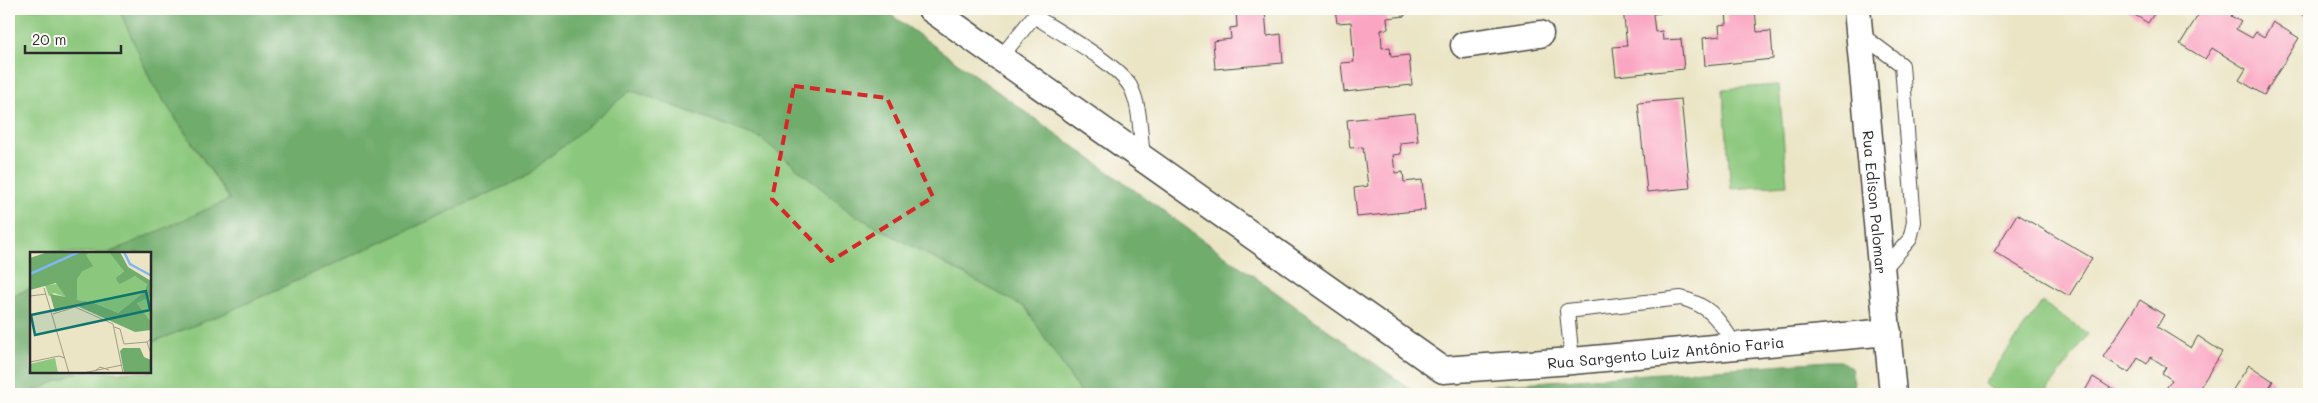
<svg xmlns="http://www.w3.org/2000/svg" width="2318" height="403" font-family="Mali,sans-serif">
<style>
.green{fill:#8bc77c;stroke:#5b7954}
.forest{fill:#70ac6c;stroke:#4e6c4c}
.building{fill:#faa5c2}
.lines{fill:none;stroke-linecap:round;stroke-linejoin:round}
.service-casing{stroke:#484742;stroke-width:16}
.minor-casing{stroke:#484742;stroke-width:29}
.service{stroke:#fff;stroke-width:14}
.minor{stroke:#fff;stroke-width:26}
.marked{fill:none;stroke:#d62828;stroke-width:4;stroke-dasharray:10 6;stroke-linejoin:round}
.labels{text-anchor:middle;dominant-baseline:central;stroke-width:4.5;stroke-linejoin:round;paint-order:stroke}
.street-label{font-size:15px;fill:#2b2b2b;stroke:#fdfcf7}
.inset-river{fill:none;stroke:#81b7f0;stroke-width:2.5}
.inset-road{fill:none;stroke:#9e9b88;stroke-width:1}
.view{fill:#0f766e;fill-opacity:0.15;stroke:#0f766e;stroke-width:2.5}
.inset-edge{fill:none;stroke:#2b2b2b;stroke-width:2.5}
</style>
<rect width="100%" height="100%" fill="#fdfcf7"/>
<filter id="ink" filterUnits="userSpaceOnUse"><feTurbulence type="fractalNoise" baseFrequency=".02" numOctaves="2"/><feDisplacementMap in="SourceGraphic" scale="10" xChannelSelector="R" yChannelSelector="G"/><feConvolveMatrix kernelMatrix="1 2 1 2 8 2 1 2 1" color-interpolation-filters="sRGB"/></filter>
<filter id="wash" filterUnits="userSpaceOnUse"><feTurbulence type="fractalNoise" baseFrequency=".0096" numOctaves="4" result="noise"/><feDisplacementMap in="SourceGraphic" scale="20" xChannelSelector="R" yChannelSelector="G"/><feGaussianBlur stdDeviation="1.12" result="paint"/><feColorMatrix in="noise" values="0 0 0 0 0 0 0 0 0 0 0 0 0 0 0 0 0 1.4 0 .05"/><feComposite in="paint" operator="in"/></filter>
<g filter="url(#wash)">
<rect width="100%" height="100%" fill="#ebe5c6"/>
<path class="green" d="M9,9h110l33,74 78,117 -121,53h-78v35l-22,10z
M1779,85l8,100 -56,4 -8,-100z
M630,90l131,48 90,75 175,95 55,86h-1055l53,-22h71v-29l73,-29 302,-137z
M2042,302l46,32 -43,60h-46l-15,-10z"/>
<path class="forest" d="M119,9h764l534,385h-336l-55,-86 -175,-95 -90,-75 -130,-48 -106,87 -302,137 -73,29v-90h-41l121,-54 -78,-116z
M31,288v84h48l-53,22h-17v-96z
M1828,361h13l10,7 5,26h-376l14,-9z"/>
<g id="blocks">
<path class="building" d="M1236,9h29l2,27 14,-2 2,29 -68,6 -2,-28 18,-2 -1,-11 7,-1z
M1335,9h69l1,7 -18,2 1,11 -7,1 1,18 8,-1 1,10 18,-2 3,30 -68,7 -3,-29 13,-1 -3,-40 -14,1z
M1623,9h37l1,4 -8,1 2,18 7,-1 1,9 18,-1 3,30 -68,7 -3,-29 14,-1z
M1726,9h29l2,23 14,-1 2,28 -68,7 -2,-28 17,-2 -1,-11 8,-1z
M2125,9h32l-9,14z
M2202,9h33l-4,7 10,6 -5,7 16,9 4,-6 8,5 9,-15 26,16 -35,57 -25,-15 7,-11 -34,-21 -7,11 -25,-15z
M2294,9h15v10z
M1681,99l9,89 -43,4 -9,-89z
M1415,113l3,28 -18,2 1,11 -8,1 2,18 8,-1 1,10 18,-2 3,30 -68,7 -3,-29 14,-2 -5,-39 -13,1 -3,-28z
M2017,214l75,44 -23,38 -75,-44z
M2140,300l24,15 -7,12 34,21 7,-12 24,16 -26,42h-34l10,-14 -10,-7 4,-6 -15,-10 -4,7 -9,-6 -9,15 -26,-16z
M2249,365l24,16 -7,12 3,1h-39z
M2093,377l24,15 -2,2h-32z"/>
</g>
</g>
<g filter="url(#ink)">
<use href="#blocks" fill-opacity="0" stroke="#484742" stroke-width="1"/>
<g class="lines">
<g class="service-casing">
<path id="service" d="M1859,33l43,32 12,157 -4,17 -28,32
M1001,57l33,-41c25,16 82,47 96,70 11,20 10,49 13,71
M1572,361l-5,-50 114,-13c31,8 38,23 54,47"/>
</g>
<g class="minor-casing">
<g id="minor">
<path id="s1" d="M931,9l512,361 129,-9 316,-29"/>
<path id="s2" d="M1857,9l36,385"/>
<path d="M1464,45l76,-11"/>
</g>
</g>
<use href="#service" class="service"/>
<use href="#minor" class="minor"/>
</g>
</g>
<path class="marked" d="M794,86l93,12 46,99 -102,64 -59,-62z"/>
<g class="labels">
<g class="street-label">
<text stroke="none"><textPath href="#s2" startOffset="194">Rua Edison Palomar</textPath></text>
<text stroke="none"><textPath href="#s1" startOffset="850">Rua Sargento Luiz Antônio Faria</textPath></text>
</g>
</g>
<g transform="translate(30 252)">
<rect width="121" height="121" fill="#ebe5c6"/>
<path d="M61,0h18l11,11 4,8 -5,4 5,4 11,-3 9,4 3,4 -2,7 -27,22 -26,-11 -15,-2v-21l6,-8 3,-16zM27,32l11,14 -14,-5 -5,3 -4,-11zM117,43l4,1v26l-14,-19zM25,106l3,15h-28v-9z" fill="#8bc77c"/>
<path d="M18,0h43l-5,3 7,11 -10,5 -6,8v21l15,2 26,11 27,-22 2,-7 -12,-8 -15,8 -3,-3 -1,-3 8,-7 -15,-19h11l8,15 23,14v15l-14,7 14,19v8l-16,2 -60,-27 -20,7 -5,-18 16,3 -10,-14 -26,7v-32zM93,96h17l4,9 7,3v13h-27l-4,-22z" fill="#70ac6c"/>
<path class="inset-river" d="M94,0l6,12 22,12M0,22l49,-22"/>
<path class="inset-road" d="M14,36l25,85M0,44l16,-2M23,62l22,-7 38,17 10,49M84,75l6,2 4,15 23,-2 5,-4M117,90l5,15M0,110l29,-6 6,2M65,119l5,-4 9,3M53,121l39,-8"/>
<path class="view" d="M116,39l4,19 -115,25 -4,-20z"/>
<rect width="121" height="121" class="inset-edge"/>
</g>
<rect width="2318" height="403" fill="none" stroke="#fdfcf7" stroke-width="30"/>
<path d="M25 45v8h96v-8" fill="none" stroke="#2b2b2b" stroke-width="2.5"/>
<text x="32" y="45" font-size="15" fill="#2b2b2b" stroke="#fdfcf7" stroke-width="4" paint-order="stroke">20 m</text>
</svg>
